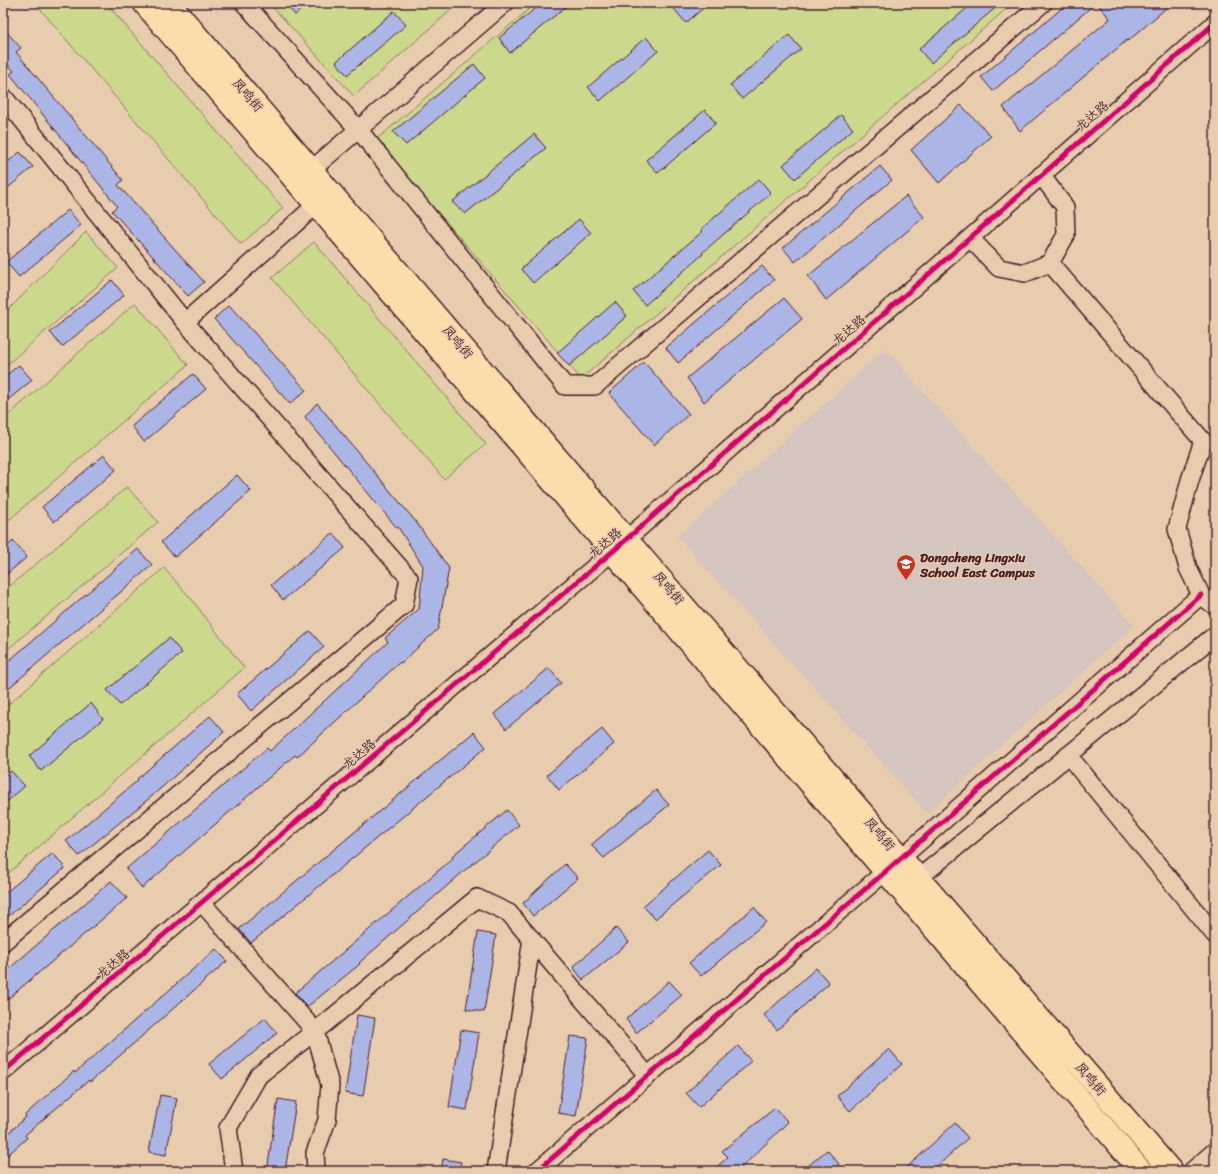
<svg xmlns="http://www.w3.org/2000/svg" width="1218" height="1174" font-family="Sriracha,'LXGW WenKai TC',sans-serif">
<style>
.built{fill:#d5c5bf}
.green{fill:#ccd98d;stroke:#8b7c5c}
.building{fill:#abb6e7;stroke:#4a1f2b}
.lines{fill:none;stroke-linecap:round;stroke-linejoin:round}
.minor-casing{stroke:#4a1f2b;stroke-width:20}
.major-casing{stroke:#4a1f2b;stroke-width:25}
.minor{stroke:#e7ccae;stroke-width:17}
.major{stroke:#faddab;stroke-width:22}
.cycleway-casing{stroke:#e7ccae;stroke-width:8}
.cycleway{stroke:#d6006c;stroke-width:5}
.labels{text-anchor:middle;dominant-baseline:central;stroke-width:3;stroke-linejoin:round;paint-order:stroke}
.street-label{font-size:13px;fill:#4a1f2b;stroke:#e7ccae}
.poi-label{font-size:13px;font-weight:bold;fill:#4a1f2b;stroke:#e7ccae;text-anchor:start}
</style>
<rect width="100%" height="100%" fill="#e7ccae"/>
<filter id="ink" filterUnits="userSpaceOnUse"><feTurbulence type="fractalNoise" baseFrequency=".025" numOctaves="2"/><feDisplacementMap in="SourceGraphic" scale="8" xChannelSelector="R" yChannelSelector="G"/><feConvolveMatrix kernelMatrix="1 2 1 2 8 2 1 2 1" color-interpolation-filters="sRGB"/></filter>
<g filter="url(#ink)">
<path class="built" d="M885,349l249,276 -207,188 -249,-276z"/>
<path class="green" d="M35,3h71l177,205 -42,36z
M269,3h190l-105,93z
M536,3h477l-432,376 -205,-239z
M86,232l32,36 -115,100v-57l2,2z
M314,242l172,202 -42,35 -172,-201z
M135,303l53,62 -185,160v-105z
M127,487l31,35 -155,131v-61z
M164,568l29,33 51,67 -241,210v-169z"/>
<path class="building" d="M285,3h23l-13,12z
M542,3h28l-60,50 -11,-15z
M681,3h28l-23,20 -12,-14z
M973,3h28l-70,60 -12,-14z
M1068,3h28l-103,88 -12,-14z
M1097,3h75l-44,38 -1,-1 -107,91 -17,-24 107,-88z
M394,11l12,14 -59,50 -11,-13z
M3,28l18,20 -5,4 107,128 -5,5 86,97 -16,14 -76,-85 5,-5 -107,-132 4,-3 -11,-11z
M789,35l12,14 -59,50 -12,-14z
M646,37l12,14 -58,50 -12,-14z
M474,64l11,14 -79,67 -13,-13z
M961,105l30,31 -52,47 -28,-33z
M705,110l11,13 -58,50 -12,-13z
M841,115l12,14 -58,50 -12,-14z
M534,134l12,14 -81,66 -13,-12z
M20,152l13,15 -30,25v-26z
M880,166l12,14 -97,82 -12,-14z
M759,179l12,14 -69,60 1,1 -58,51 -12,-14 70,-60 -2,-2z
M906,196l18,21 -98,83 -18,-24z
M68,210l13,15 -62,52 -13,-15z
M579,219l12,14 -58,50 -12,-14z
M762,266l12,14 -96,83 -12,-15z
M112,280l12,15 -62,52 -12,-15z
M784,298l18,21 -98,83 -17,-24z
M615,302l12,14 -58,50 -12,-13z
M229,305l77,85 -16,14 -76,-85z
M644,362l45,52 -35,31 -45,-52z
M19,365l13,15 -29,24v-26z
M193,374l13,15 -62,53 -12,-16z
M317,403l99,119 33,46 -11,61 -37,34 -1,-1 -103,95 -2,-2 -153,133 -16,-19 141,-121 3,3 118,-109 -3,-4 34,-29 4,-43 -25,-39 -1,1 -92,-111z
M104,455l12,15 -62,52 -12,-15z
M237,475l14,16 -76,66 -14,-15z
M333,533l12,15 -62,52 -12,-15z
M13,541l14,16 -24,20v-27z
M138,549l14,16 -149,128v-27z
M310,631l14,16 -73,64 -14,-17z
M169,638l13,15 -62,52 -13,-15z
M549,668l12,15 -55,46 -12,-15z
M91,703l12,16 -62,52 -12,-15z
M210,716l14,16 -72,64 -73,60 -13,-15 72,-61 -1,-1z
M602,729l12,15 -55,46 -12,-15z
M474,732l12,15 -235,196 -12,-14z
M11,771l14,15 -22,19v-28z
M656,790l13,15 -65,53 -13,-13z
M507,810l12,15 -55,46 -105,92 1,1 -53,43 -12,-14 158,-135 -1,-2z
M708,850l13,15 -66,54 -12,-13z
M53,853l12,15 -62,53v-26z
M565,864l13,14 -45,38 -10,-13z
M111,881l16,17 -124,105v-29z
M754,907l12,15 -65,54 -12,-13z
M616,928l13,14 -46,38 -10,-13z
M478,932l18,3 -12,77 -18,-3z
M216,949l11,12 -137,121 -1,-2 -64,55 2,3 -24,21v-21l23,-21 -1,-2 49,-44 1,2z
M816,968l13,15 -52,47 -13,-15z
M669,981l13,14 -46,38 -10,-14z
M357,1015l18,3 -12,78 -18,-3z
M265,1018l12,15 -55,46 -13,-15z
M461,1030l18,3 -12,77 -18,-3z
M570,1036l18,2 -12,78 -18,-3z
M738,1046l13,15 -52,46 -13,-14z
M889,1049l13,15 -52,47 -13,-15z
M160,1095l17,3 -11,57 -17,-3z
M278,1099l18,3 -11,69h-18z
M775,1108l13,14 -50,49h-26l16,-14 -6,-6z
M955,1123l13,15 -36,33h-29z
M827,1150l12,14 -8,7h-29z
M443,1159l18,3 -2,9h-18z"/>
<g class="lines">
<g class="minor-casing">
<path id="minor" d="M244,3l114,126 207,257h30l448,-383
M3,96l182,226
M302,178l203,-175
M970,238l29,30 26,5 25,-10 16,-28 -1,-28 -24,-32
M1050,263l153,178 -13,39 -13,49 11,39 13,27 14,11
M1068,755l147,180
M909,886l306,-251
M202,903l113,128 15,54 -3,35 -12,33 1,18
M3,942l401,-337 5,-27 -224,-256 131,-117
M3,1072l609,-520 603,-529
M234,1171l-6,-43 31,-53 69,-54 149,-123 32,15 139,163
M496,1171l36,-232
M537,1171l348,-299 316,-277
M1192,1171l23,-20"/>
</g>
<g class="major-casing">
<path id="major" d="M144,3l997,1168
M169,3l458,537 544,631"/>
</g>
<use href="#minor" class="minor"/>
<use href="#major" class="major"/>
<g class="cycleway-casing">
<path id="cycleway" d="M3,1072l609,-520 603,-529
M537,1171l348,-299 316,-277"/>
</g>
<use href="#cycleway" class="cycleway"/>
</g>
</g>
<defs>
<g id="school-pin" transform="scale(1)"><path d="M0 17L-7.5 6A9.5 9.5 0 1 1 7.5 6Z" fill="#c8321e" stroke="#e7ccae"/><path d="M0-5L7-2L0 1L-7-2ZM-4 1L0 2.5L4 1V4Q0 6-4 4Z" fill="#fff"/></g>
</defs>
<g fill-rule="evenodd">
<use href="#school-pin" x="906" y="564"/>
</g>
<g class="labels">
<g class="street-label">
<text transform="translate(248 95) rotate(49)">凤鸣街</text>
<text transform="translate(1092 116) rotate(-41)">龙达路</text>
<text transform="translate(849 330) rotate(-41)">龙达路</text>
<text transform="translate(458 342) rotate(50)">凤鸣街</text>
<text transform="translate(605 543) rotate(-41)">龙达路</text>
<text transform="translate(669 588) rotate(49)">凤鸣街</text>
<text transform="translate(359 754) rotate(-40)">龙达路</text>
<text transform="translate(880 834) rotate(49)">凤鸣街</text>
<text transform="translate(113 964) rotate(-40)">龙达路</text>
<text transform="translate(1091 1079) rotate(49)">凤鸣街</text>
</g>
<g class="poi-label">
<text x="920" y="557">Dongcheng Lingxiu<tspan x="920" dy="15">School East Campus</tspan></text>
</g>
</g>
<rect width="1218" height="1174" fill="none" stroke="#e7ccae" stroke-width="16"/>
<rect x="8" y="8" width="1202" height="1158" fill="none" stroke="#4a1f2b" stroke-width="1.5" filter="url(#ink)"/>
</svg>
